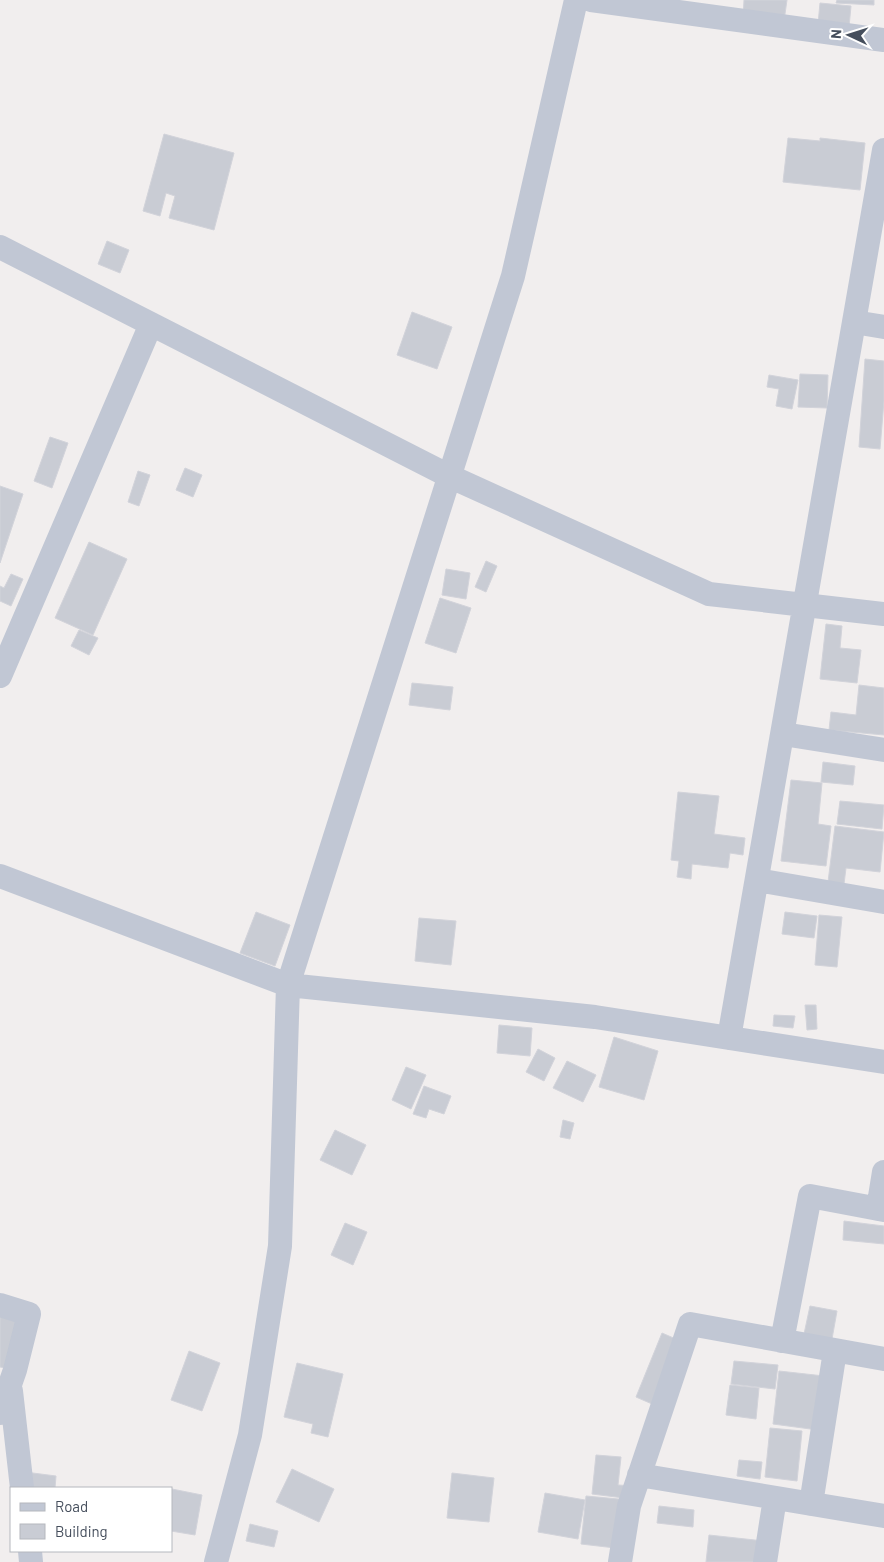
<svg xmlns="http://www.w3.org/2000/svg" width="884" height="1562" font-family="Barlow,sans-serif">
<style>
.building{fill:#c9ccd4;stroke:#d2d3da}
.lines{fill:none;stroke-linecap:round;stroke-linejoin:round}
.street{stroke:#c1c7d4;stroke-width:24}
</style>
<rect width="100%" height="100%" fill="#f1eeee"/>
<path class="building" d="M744,0h43l-3,21 -41,-4z
M837,0h37v5l-38,-2z
M820,3l31,3 -2,21 -31,-3z
M164,134l70,19 -20,77 -45,-12 6,-22 -9,-3 -6,23 -17,-5z
M788,138l32,3v-3l45,5 -5,47 -77,-8z
M107,241l22,9 -9,23 -22,-9z
M412,312l40,15 -15,42 -40,-14z
M865,359l19,2v40l-4,48 -21,-2z
M800,374l28,1 -1,33 -29,-1z
M769,375l29,5 -6,29 -16,-3 3,-17 -12,-2z
M50,437l18,6 -16,45 -18,-7z
M185,468l17,7 -9,22 -17,-7z
M138,471l12,4 -11,31 -11,-4z
M0,486l23,8 -23,69z
M89,542l38,17 -34,76 -38,-17z
M486,561l11,5 -11,26 -11,-5z
M446,569l24,4 -4,26 -24,-4z
M11,574l12,5 -12,27 -11,-5v-15l4,2z
M440,598l31,10 -15,45 -31,-10z
M826,624l16,2 -2,22 21,2 -4,33 -37,-4z
M79,630l19,8 -9,17 -18,-9z
M412,683l41,4 -3,23 -41,-5z
M859,685l25,3v47l-55,-5 2,-18 25,3z
M823,762l32,4 -2,19 -32,-3z
M791,780l31,3 -4,41 13,2 -5,40 -45,-5z
M678,792l41,4 -5,38 31,4 -2,17 -13,-2 -2,15 -36,-4 -1,15 -14,-2 2,-16 -8,-1z
M840,801l44,4 -2,24 -45,-5z
M835,826l49,6 -4,40 -34,-4 -2,16 -16,-2z
M256,912l34,13 -15,41 -35,-13z
M785,912l32,4 -3,22 -32,-4z
M819,915l23,2 -5,50 -22,-2z
M419,918l37,3 -5,44 -36,-4z
M805,1005h11l1,24 -10,1z
M774,1015l21,1 -2,12 -20,-2z
M499,1025l33,3 -2,28 -33,-3z
M614,1037l44,14 -14,49 -45,-13z
M538,1049l17,9 -11,23 -18,-9z
M567,1061l29,14 -13,27 -30,-14z
M406,1067l20,8 -15,34 -19,-9z
M424,1086l27,10 -7,18 -15,-5 -3,9 -13,-4z
M563,1120l11,3 -4,16 -10,-2z
M335,1130l31,15 -14,30 -32,-15z
M844,1221l40,5v18l-41,-4z
M345,1223l22,9 -14,33 -22,-10z
M810,1306l27,5 -5,28 -28,-5z
M0,1316l27,7 -11,47 -16,-3z
M662,1333l23,10 -26,64 -23,-10z
M189,1351l31,12 -18,48 -31,-11z
M734,1361l44,4 -3,24 -44,-5z
M297,1363l46,11 -15,63 -17,-4 2,-9 -29,-7z
M779,1371l45,5 -6,54 -45,-6z
M730,1385l29,3 -3,31 -30,-4z
M770,1428l32,3 -5,50 -32,-4z
M596,1455l25,2 -3,28 16,1 -2,13 -40,-5z
M739,1460l23,2 -2,17 -23,-3z
M292,1469l42,20 -15,33 -43,-20z
M25,1472l31,4 -1,12h-33z
M452,1473l42,5 -5,44 -42,-4z
M172,1489l30,6 -7,40 -24,-4z
M545,1493l40,7 -7,39 -40,-7z
M586,1496l43,4 -5,49 -43,-5z
M659,1506l35,4 -1,17 -36,-4z
M250,1524l28,7 -4,16 -28,-6z
M709,1535l55,6 -2,21h-56z"/>
<g class="lines">
<path class="street" d="M591,0l293,40
M0,247l449,229 260,118 175,20
M854,322l30,5
M0,676l151,-352
M783,734l101,16
M0,876l288,109 307,32 289,45
M757,880l127,22
M729,1038l155,-888
M878,1209l6,-37
M0,1305l29,9 -14,56 -15,43
M782,1341l28,-145 74,14
M11,1391l11,97
M639,1475l245,41
M811,1504l24,-153
M30,1551l1,11
M216,1562l34,-127 30,-189 8,-261 225,-709 63,-276
M620,1562l9,-56 61,-182 194,35
M765,1562l10,-64"/>
</g>
<rect x="10" y="1487" width="162" height="65" fill="#ffffff" stroke="#b5b8be"/>
<rect x="20" y="1503" width="25" height="8" fill="#c1c7d4" stroke="#b5b8be"/>
<text x="55" y="1512" font-size="15" fill="#454e5c">Road</text>
<rect x="20" y="1524" width="25" height="15" fill="#c9ccd4" stroke="#b5b8be"/>
<text x="55" y="1537" font-size="15" fill="#454e5c">Building</text>
<g transform="translate(849 35) rotate(274)" stroke="#ffffff" stroke-width="4" paint-order="stroke">
<path d="M0-4L9 19L0 12L-9 19Z" fill="#454e5c"/>
<text y="-8" font-size="14" font-weight="bold" text-anchor="middle" fill="#454e5c">N</text>
</g>
</svg>
